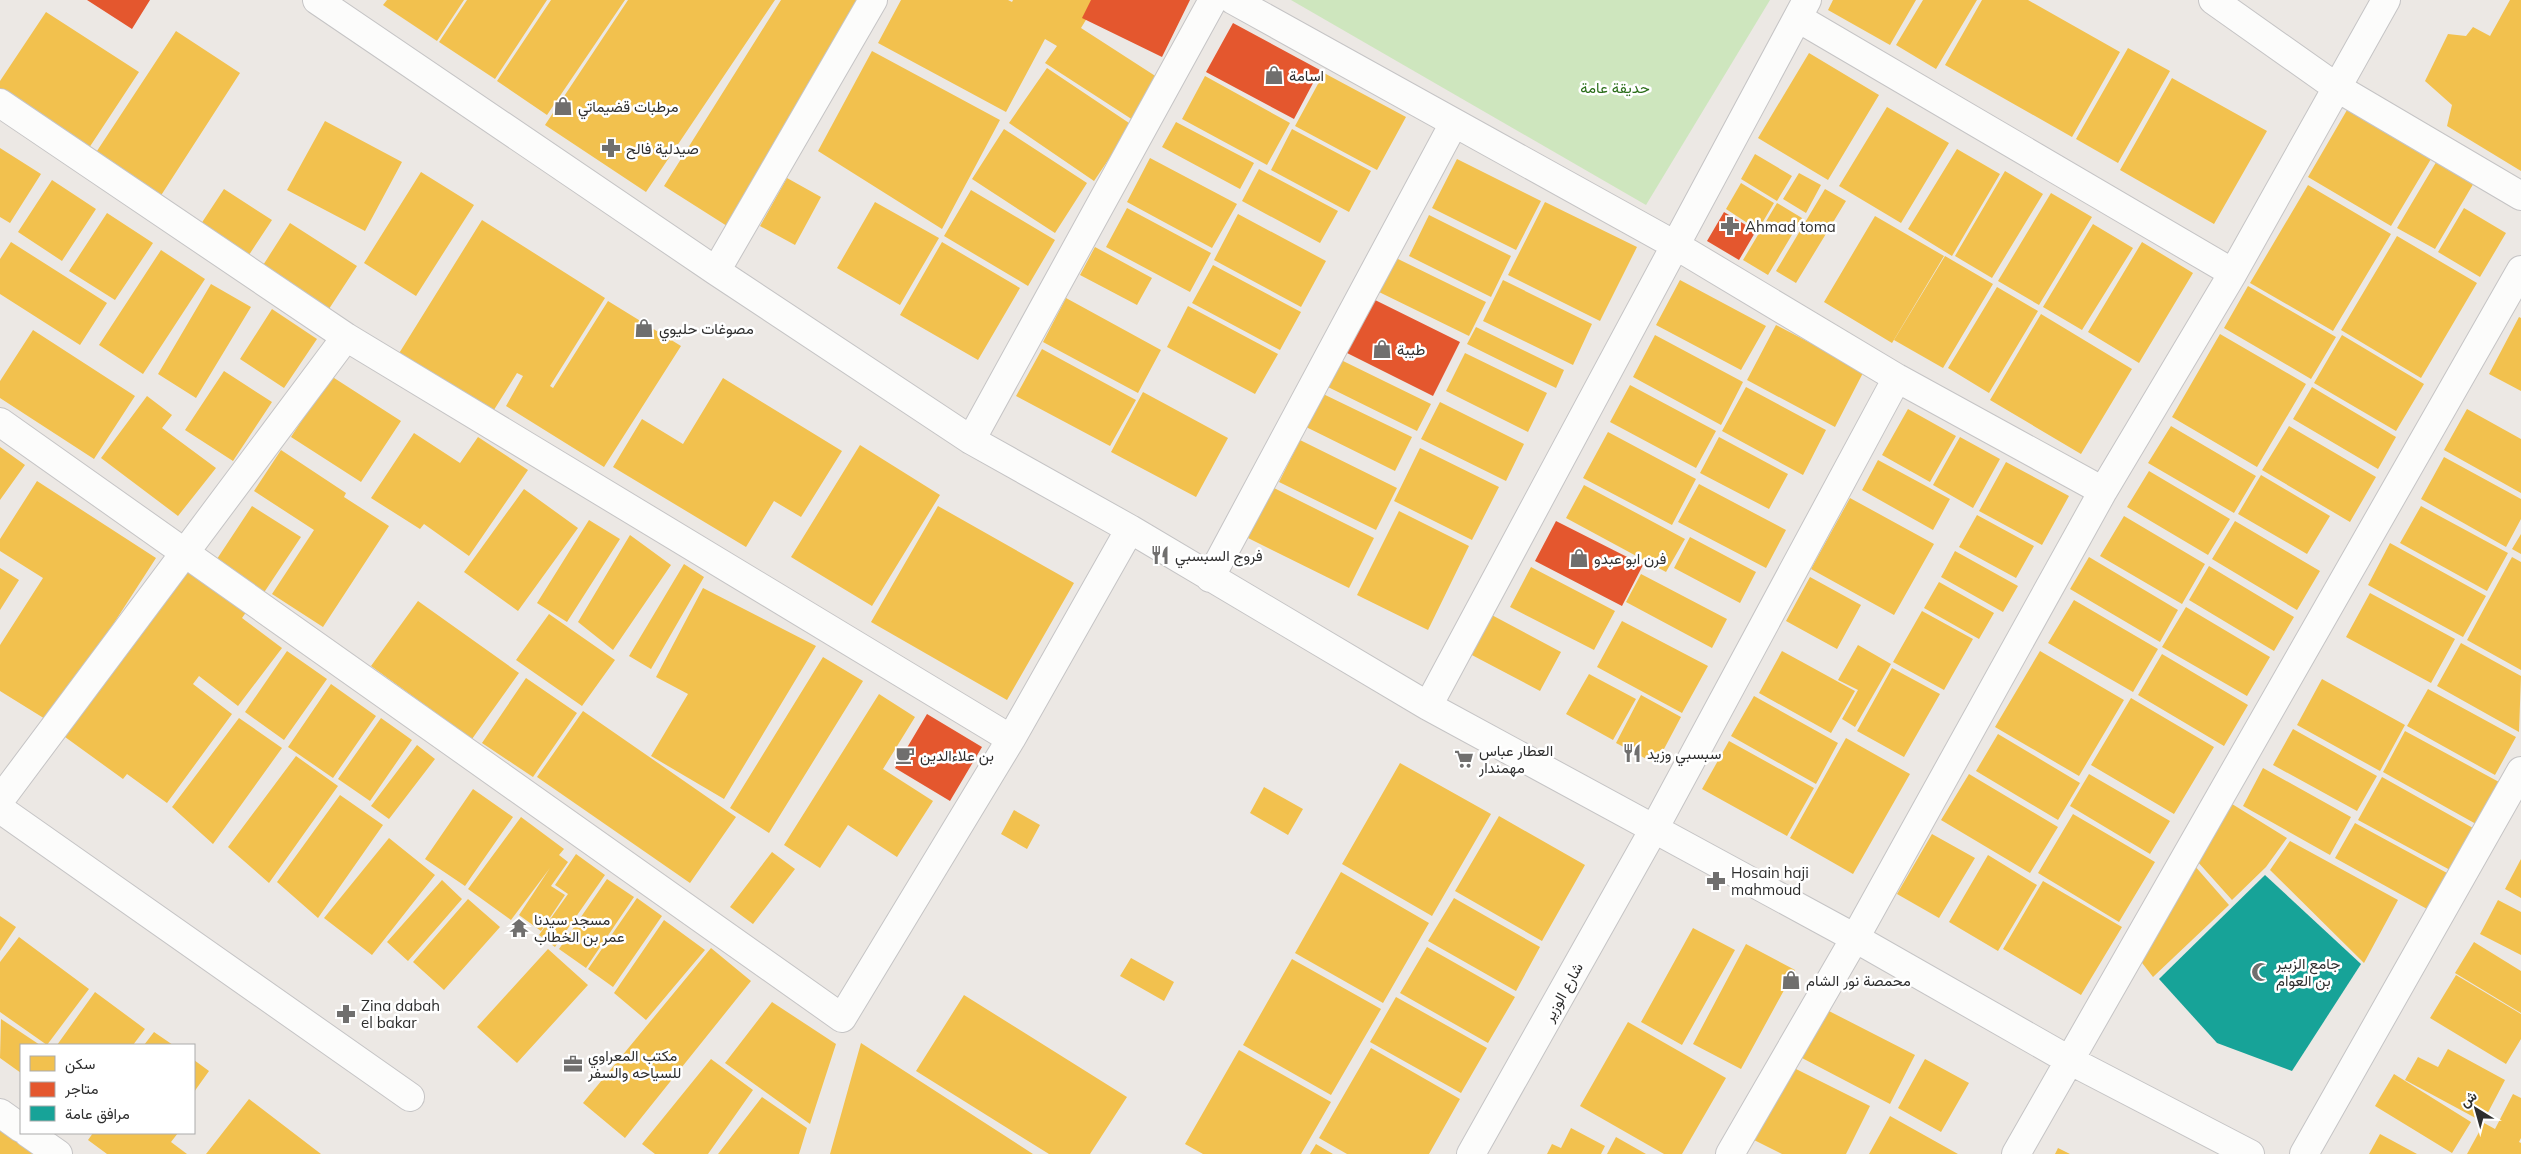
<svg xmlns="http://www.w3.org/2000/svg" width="2521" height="1154" font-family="Mulish,Vazirmatn,sans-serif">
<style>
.green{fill:#cee6be}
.homes{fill:#f2c14e}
.shops{fill:#e4572e}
.public{fill:#17a398}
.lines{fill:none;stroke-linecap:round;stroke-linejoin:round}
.street-casing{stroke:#c5c4c5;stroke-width:30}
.street{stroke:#fcfcfb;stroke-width:28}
.labels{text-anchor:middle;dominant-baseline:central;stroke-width:5;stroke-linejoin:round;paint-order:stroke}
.poi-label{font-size:15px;fill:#2e2e2e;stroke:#fff;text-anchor:start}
.park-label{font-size:15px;fill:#2c6e1b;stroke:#fff}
.street-label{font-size:15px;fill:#2e2e2e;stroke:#fff}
</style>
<rect width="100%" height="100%" fill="#ece8e4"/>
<path class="green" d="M1291,0h479l-124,205z"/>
<path class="homes" d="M387,0h77l-27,41 -54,-36z
M467,0h80l-52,79 -56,-37z
M551,0h74l-78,115 -50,-34z
M628,0h147l-129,192 -101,-67z
M781,0h87l-141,226 -63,-40z
M901,0h107l4,2 1,-2h85l-17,28 79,51 -27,41 -88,-57 12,-17 -12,-7 -39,73 -128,-69z
M1833,0h83l-26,45 -62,-35z
M1923,0h54l-41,69 -40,-24z
M1982,0h46l92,52 -48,85 -127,-72z
M2510,0h11v171l-74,-45 5,-21 -27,-24 23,-47 18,2 7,-9 17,9z
M46,12l93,60 -52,79 -87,-56v-14z
M176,31l64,42 -80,124 -65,-43z
M2128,48l42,23 -52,92 -42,-24z
M872,51l128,69 -58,109 -124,-78z
M1809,53l70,42 -51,85 -70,-42z
M1047,68l85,57 -38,56 -85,-58z
M1324,73l82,44 -29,53 -82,-44z
M1205,76l85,47 -23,42 -85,-46z
M2172,78l95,53 -53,93 -94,-54z
M1887,107l62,36 -48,80 -62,-37z
M2347,110l84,49 -40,67 -83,-49z
M325,121l77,41 -37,69 -78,-41z
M1176,122l78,41 -14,26 -78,-42z
M1004,129l83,54 -32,50 -83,-54z
M1292,129l79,42 -22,41 -78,-42z
M0,148l41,26 -31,49 -10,-6z
M1957,149l43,25 -48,82 -44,-27z
M1755,154l37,22 -15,25 -36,-22z
M1150,158l87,46 -25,44 -85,-46z
M1457,159l84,42 -25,49 -84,-42z
M2438,159l37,22 -40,68 -38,-21z
M1259,169l79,42 -18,32 -78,-42z
M2005,171l38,23 -51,84 -37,-22z
M421,172l53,33 -58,91 -52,-33z
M1799,173l22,12 -15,28 -23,-14z
M787,178l34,19 -26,48 -35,-19z
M52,180l44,29 -34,52 -44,-29z
M1741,183l33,20 -16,27 -32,-21z
M2308,185l83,49 -58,97 -83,-48z
M224,189l48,31 -25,38 -48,-31z
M1825,189l21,12 -50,82 -20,-12z
M971,190l84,50 -27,46 -84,-50z
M2051,193l41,24 -53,88 -41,-24z
M875,202l64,36 -39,67 -63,-37z
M1545,202l92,45 -37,74 -92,-46z
M1777,203l25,15 -34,57 -25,-15z
M1127,208l84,45 -21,39 -84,-45z
M2464,208l42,25 -26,44 -42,-25z
M107,213l46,30 -38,57 -46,-29z
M1238,214l88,47 -25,46 -87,-47z
M1429,215l82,41 -20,41 -82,-41z
M1875,216l69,40 -52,87 -68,-41z
M482,220l123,78 -55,88 3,2 55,-87 73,45 -77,121 -98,-61 17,-30 -6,-3 -25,40 -94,-58z
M290,223l67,43 -30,46 -67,-42z
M2093,224l40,24 -51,82 -39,-23z
M2397,236l80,47 -56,95 -80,-48z
M11,242l96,61 -27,42 -80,-51v-35z
M942,242l78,46 -42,72 -78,-45z
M2142,242l51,31 -54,90 -51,-31z
M1095,247l57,31 -15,27 -57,-30z
M161,250l44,29 -62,95 -44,-29z
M1945,256l48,28 -50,84 -49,-28z
M1396,258l90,44 -17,34 -90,-44z
M1213,265l88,47 -21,38 -88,-47z
M1503,280l89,44 -19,41 -90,-44z
M1680,280l86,46 -25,44 -85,-45z
M211,284l40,23 -55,91 -38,-24z
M2248,286l88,51 -25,42 -87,-51z
M1997,287l41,24 -49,82 -41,-25z
M1066,298l95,52 -23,43 -95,-51z
M1188,306l90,48 -23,40 -88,-47z
M272,309l45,30 -33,49 -44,-29z
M2041,314l91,55 -51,85 -91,-54z
M2519,317l2,1v73l-32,-17z
M1776,325l88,46 -29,56 -88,-47z
M1476,327l88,43 -8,18 -89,-44z
M33,330l102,66 -41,63 -94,-61v-17z
M2220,334l86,50 -49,83 -85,-50z
M1655,335l88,47 -22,43 -88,-48z
M2342,335l82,49 -28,47 -82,-48z
M1042,349l94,51 -26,46 -94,-50z
M1465,353l82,40 -19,39 -82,-41z
M1341,360l90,44 -14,27 -89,-44z
M224,371l48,31 -39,59 -48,-31z
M331,376l70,45 -40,61 -70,-45z
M723,378l119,73 -41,66 -27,-16 -28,46 -133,-80 29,-48 41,25z
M1630,385l86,46 -20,37 -86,-46z
M1746,387l80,43 -23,45 -81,-44z
M2312,387l84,50 -18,32 -85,-50z
M1317,391l95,46 -17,34 -95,-47z
M1143,392l85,46 -32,59 -85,-45z
M147,396l25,19 -10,13 54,40 -38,48 -77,-58z
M1440,402l84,42 -18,37 -85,-42z
M1908,409l48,27 -26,46 -48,-27z
M2467,409l54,30v54l-77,-43z
M2171,426l85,50 -22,37 -86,-50z
M2289,426l87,51 -26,45 -88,-52z
M1608,432l88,47 -24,46 -89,-47z
M414,433l46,30 18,-26 50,33 -59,86 -45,-32 -4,5 -49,-31z
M1719,437l69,37 -19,35 -69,-36z
M1960,437l40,22 -27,49 -40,-23z
M1300,440l97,48 -21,42 -97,-48z
M860,445l80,50 -68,111 -81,-49z
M0,447l25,18 -25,35z
M1420,448l79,39 -27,53 -78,-39z
M281,450l65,43 -2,4 45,29 -66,101 -51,-33 42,-64 -60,-39z
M2444,457l77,42v20l-15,28 -85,-48z
M1878,460l72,39 -17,31 -71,-40z
M2006,462l63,34 -27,49 -63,-34z
M2149,471l81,48 -22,36 -81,-48z
M2261,475l69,41 -23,38 -69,-40z
M37,481l119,77 -106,164 -50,-31v-46l43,-67 -43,-27v-12z
M1699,484l87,46 -20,38 -88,-46z
M1584,485l101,54 -19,33 -100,-54z
M1272,487l102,51 -25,50 -101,-50z
M524,489l54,39 -60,83 -54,-39z
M1850,498l84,46 -40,71 -83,-46z
M252,506l49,31 -38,57 -48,-32z
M938,506l136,77 -67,117 -136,-78z
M2421,506l87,47 -21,38 -87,-48z
M1399,511l70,35 -41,84 -71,-35z
M1977,515l57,31 -18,32 -57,-31z
M2124,516l81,48 -23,40 -82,-48z
M589,520l31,19 -53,83 -30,-19z
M2235,521l85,50 -23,39 -85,-51z
M2521,534v20l-9,-5z
M630,535l41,30 -58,85 -35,-28z
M1690,537l66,35 -16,31 -66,-35z
M2390,543l96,53 -23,41 -95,-52z
M1955,551l63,35 -15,26 -62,-35z
M2089,557l89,53 -18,32 -90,-53z
M2512,557l9,5v108l-54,-30z
M178,561l69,50 -5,7 40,30 -44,58 -39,-30 -6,8 39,30 -65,89 -40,-29 -4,5 -69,-50z
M684,564l20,13 -53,92 -22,-13z
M2209,566l85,51 -20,34 -85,-51z
M1531,567l84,44 -21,39 -84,-43z
M0,568l19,12 -19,30z
M1641,574l86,45 -15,29 -86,-46z
M1810,577l51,28 -24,44 -51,-28z
M1939,582l55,31 -15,26 -55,-31z
M703,588l113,58 -92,153 -73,-43 37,-62 -32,-17z
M2370,593l85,46 -24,44 -85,-46z
M2074,600l84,49 -25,43 -85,-49z
M418,601l101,72 -47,66 -101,-73z
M2186,607l84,50 -23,39 -85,-49z
M1922,611l51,28 -29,51 -51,-28z
M1488,613l73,39 -21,39 -72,-38z
M549,614l66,46 -33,46 -66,-46z
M1622,621l86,45 -26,47 -85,-46z
M2461,643l60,33 -2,56 -82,-46z
M1858,645l33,19 -36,63 -13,-8 16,-29 -20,-10z
M287,651l40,28 -43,61 -39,-28z
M1782,651l73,40 -24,42 -72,-40z
M2040,651l84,49 -45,76 -84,-49z
M2162,654l86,51 -24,41 -86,-51z
M823,657l40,24 -94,152 -39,-25z
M1892,668l48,26 -36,63 -47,-26z
M1589,674l47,25 -23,41 -47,-26z
M526,678l51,35 -44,64 -51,-34z
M2322,679l83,46 -25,46 -83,-46z
M331,684l45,32 -43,62 -45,-31z
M2428,689l88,48 -21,38 -88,-49z
M879,694l36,23 -32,52 50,32 -36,56 -49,-32 -28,43 -36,-23z
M1641,695l40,22 -25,47 -40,-21z
M1754,696l84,47 -22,41 -85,-48z
M2131,698l83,49 -40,67 -83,-49z
M583,711l153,106 -46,66 -153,-106z
M239,718l43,30 -69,96 -41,-37z
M381,718l31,22 -42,61 -32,-22z
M2293,729l84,47 -20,35 -84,-46z
M2405,731l94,51 -23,42 -93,-52z
M1998,734l82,49 -22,37 -82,-49z
M1846,738l64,36 -57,100 -63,-36z
M1729,741l85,47 -27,48 -85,-47z
M417,745l18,14 -46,60 -18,-13z
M296,756l42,30 -69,97 -41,-36z
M1400,763l91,51 -59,102 -90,-52z
M2263,768l88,49 -21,38 -87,-49z
M1969,774l89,53 -28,46 -89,-53z
M2089,774l81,47 -20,33 -80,-48z
M2382,777l91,51 -23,42 -92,-50z
M1264,787l39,22 -15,26 -38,-22z
M473,789l40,28 -48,69 -40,-27z
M340,795l43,30 -65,93 -41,-36z
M2224,799l63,39 -21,29 -34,33 -35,-39z
M1014,810l26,15 -13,24 -26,-15z
M2073,814l82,48 -36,60 -81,-49z
M1499,816l86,49 -43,76 -87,-50z
M521,817l43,32 -5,6 9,7 -17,24 14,9 -24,36 -22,-16 31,-47 -39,52 -43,-31z
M2355,823l92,50 -20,36 -92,-51z
M1932,834l43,24 -36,60 -42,-24z
M389,838l46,37 -63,80 -48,-37z
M2290,841l108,59 -34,63 -94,-93z
M772,852l23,17 -42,55 -23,-17z
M576,854l29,21 -50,72 -16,-12 29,-41 -13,-9z
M1988,855l49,30 -39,66 -49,-29z
M2521,859v39l-16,-9z
M2194,865l35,40 -76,72 -14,-18z
M1341,872l88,51 -46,80 -88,-50z
M607,879l27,18 -48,71 -27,-19z
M442,880l20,19 -54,62 -21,-19z
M2043,881l79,46 -41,68 -78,-46z
M637,898l25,18 -49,71 -25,-18z
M1454,898l86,49 -24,44 -88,-50z
M468,899l32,28 -56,63 -31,-28z
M2498,900l23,12v43l-41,-21z
M0,916l16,11 -16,24z
M664,920l41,30 -59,70 -32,-27z
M1693,928l42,22 -53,95 -41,-23z
M19,937l70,52 -42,56 -47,-33v-50z
M2474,942l47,29v42l-66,-40z
M1746,944l49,26 -54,99 -48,-25z
M1427,947l88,50 -27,46 -88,-50z
M711,948l40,33 -126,157 -42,-35z
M548,949l40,36 -71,78 -40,-36z
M1131,958l43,24 -10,19 -44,-25z
M1292,959l89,50 -50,86 -88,-50z
M2456,975l65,39v25l-15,25 -76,-46z
M95,992l50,37 -12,16h-76z
M964,995l163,102 -37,57h-41l-133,-83z
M1396,997l91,51 -26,45 -91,-51z
M772,1002l64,42 -26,80 -85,-61z
M1827,1010l88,45 -25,49 -88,-46z
M1,1019l39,26h-19v28l-21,-15z
M1628,1022l98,56 -44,76h-18l-84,-48z
M154,1032l19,13h-29z
M861,1043l172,111h-203z
M1371,1048l89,51 -31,55h-82l-28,-16z
M2448,1049l57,31 -22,42 -78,-42 13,-23 20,10z
M1239,1050l92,52 -30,52h-98l-18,-10z
M711,1059l42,31 -45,64h-53l-13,-10z
M1925,1059l44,24 -28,49 -43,-24z
M194,1060l15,11 -15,21z
M1792,1067l78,39 -24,48h-64l-28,-14z
M2394,1074l77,48 -19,31 -77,-47z
M2513,1094l8,4v40l-2,4 2,1v11h-54l17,-31 11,6z
M762,1097l45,31 -8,26h-81z
M249,1099l72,55h-115z
M1890,1116l68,38h-89z
M0,1127l35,24 -2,3h-33z
M1571,1128l34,18 -4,8h-54l5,-10 9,4z
M93,1133h85l-7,9 16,12h-80l-19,-14z
M2380,1134l37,20h-48z
M1616,1137l30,17h-39z
M1316,1144l17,10h-23z
M2058,1148l12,6h-15z"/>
<path class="shops" d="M87,0h63l-18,29z
M1091,0h99l-28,57 -80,-39z
M1233,23l87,47 -26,49 -88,-47z
M1724,212l32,19 -17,29 -32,-19z
M1369,297l91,45 -27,54 -90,-45z
M1556,521l87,44 -21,41 -87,-45z
M927,714l55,33 -32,54 -55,-33z"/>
<path class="public" d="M2265,875l96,89 -69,107 -75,-28 -58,-64z"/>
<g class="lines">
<g class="street-casing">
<path id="street" d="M317,0l399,271 255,169 159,89 298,177 427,232 214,122 181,94
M1233,0l442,245 222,133 206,113
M2213,0l123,87 185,109
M1798,18l435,255
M0,103l346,234 665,402
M716,271l157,-271
M0,422l842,596 169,-279 119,-210
M971,440l242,-440
M1210,578l244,-455
M1428,706l379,-706
M0,800l346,-463
M0,809l410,288
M0,1113l21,15
M28,1133l30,21
M1471,1154l183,-325 243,-451
M1730,1154l125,-216 248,-447 130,-218 153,-273
M2016,1154l505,-884
M2304,1154l217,-383"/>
</g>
<use href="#street" class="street"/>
</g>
<defs>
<g id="shop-bare" transform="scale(1.5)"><path d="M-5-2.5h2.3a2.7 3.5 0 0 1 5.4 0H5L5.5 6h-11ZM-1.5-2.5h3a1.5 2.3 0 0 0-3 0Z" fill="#706f6e" stroke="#fff" stroke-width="2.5" paint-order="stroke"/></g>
<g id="pharmacy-bare" transform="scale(1.5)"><path d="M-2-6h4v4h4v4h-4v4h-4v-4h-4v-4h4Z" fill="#706f6e" stroke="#fff" stroke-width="2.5" paint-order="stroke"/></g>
<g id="restaurant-bare" transform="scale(1.5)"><path d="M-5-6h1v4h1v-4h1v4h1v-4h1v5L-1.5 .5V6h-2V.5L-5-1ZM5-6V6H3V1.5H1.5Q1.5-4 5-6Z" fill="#706f6e" stroke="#fff" stroke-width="2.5" paint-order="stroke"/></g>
<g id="cafe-bare" transform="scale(1.5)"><path d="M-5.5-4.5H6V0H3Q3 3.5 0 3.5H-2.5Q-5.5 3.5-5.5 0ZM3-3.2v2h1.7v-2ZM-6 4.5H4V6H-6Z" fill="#706f6e" stroke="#fff" stroke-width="2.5" paint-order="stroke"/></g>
<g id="supermarket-bare" transform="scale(1.5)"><path d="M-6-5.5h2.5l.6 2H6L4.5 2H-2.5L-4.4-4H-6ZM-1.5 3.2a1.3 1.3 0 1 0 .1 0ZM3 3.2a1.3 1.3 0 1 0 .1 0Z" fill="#706f6e" stroke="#fff" stroke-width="2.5" paint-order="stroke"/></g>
<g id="temple-bare" transform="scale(1.5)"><path d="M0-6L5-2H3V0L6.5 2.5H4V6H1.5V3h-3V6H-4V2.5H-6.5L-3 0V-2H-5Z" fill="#706f6e" stroke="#fff" stroke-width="2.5" paint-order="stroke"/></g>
<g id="mosque-bare" transform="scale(1.5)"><path d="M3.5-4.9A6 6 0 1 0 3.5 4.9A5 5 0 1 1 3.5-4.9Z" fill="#706f6e" stroke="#fff" stroke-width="2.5" paint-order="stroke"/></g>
<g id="office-bare" transform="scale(1.5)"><path d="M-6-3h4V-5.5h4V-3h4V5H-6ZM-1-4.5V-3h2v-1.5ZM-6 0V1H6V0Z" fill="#706f6e" stroke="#fff" stroke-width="2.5" paint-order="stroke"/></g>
</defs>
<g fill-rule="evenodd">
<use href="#shop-bare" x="1274" y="75"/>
<use href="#shop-bare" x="563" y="106"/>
<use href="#pharmacy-bare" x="611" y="148"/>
<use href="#pharmacy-bare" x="1730" y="226"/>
<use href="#shop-bare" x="644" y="328"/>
<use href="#shop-bare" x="1382" y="349"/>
<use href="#restaurant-bare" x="1160" y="555"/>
<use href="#shop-bare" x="1579" y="558"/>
<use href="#restaurant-bare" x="1632" y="753"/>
<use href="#cafe-bare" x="905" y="755"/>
<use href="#supermarket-bare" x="1464" y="759"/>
<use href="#pharmacy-bare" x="1716" y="881"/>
<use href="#temple-bare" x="519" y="928"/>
<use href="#mosque-bare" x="2261" y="972"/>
<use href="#shop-bare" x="1791" y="980"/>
<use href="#pharmacy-bare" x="346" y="1014"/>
<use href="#office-bare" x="573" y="1064"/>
</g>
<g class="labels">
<g class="poi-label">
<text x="1289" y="75">اسامة</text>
<text x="578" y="106">مرطبات قضيماتي</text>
<text x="626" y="148">صيدلية فالح</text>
<text x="1745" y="226">Ahmad toma</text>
<text x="659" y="328">مصوغات حليوي</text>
<text x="1397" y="349">طيبة</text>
<text x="1175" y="555">فروج السبسبي</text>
<text x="1594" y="558">فرن ابو عبدو</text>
<text x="1479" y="750">العطار عباس<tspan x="1479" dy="17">مهمندار</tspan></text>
<text x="1647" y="753">سبسبي وزيد</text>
<text x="920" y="755">بن علاءالدين</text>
<text x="1731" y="872">Hosain haji<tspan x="1731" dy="17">mahmoud</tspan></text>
<text x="534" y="919">مسجد سيدنا<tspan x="534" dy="17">عمر بن الخطاب</tspan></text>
<text x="2276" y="963">جامع الزبير<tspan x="2276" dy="17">بن العوام</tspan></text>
<text x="1806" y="980">محمصة نور الشام</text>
<text x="361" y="1005">Zina dabah<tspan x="361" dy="17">el bakar</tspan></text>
<text x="588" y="1055">مكتب المعراوي<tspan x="588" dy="17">للسياحه والسفر</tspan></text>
</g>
<g class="park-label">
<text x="1615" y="87">حديقة عامة</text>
</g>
<g class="street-label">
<text transform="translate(1563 992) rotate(-61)">شارع الوزير</text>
</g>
</g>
<rect x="20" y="1044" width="175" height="90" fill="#ffffff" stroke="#ababab"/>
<rect x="30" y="1056" width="25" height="15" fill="#f2c14e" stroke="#ababab"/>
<text x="65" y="1069" font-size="15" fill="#2e2e2e">سكن</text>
<rect x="30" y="1082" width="25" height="15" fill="#e4572e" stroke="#ababab"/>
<text x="65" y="1094" font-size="15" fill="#2e2e2e">متاجر</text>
<rect x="30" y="1106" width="25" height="15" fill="#17a398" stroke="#ababab"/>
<text x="65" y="1119" font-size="15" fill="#2e2e2e">مرافق عامة</text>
<g transform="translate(2476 1109) rotate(323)" stroke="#ffffff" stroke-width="4" paint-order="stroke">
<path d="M0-4L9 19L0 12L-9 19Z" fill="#2e2e2e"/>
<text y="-8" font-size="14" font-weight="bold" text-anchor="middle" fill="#2e2e2e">ش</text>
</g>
</svg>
